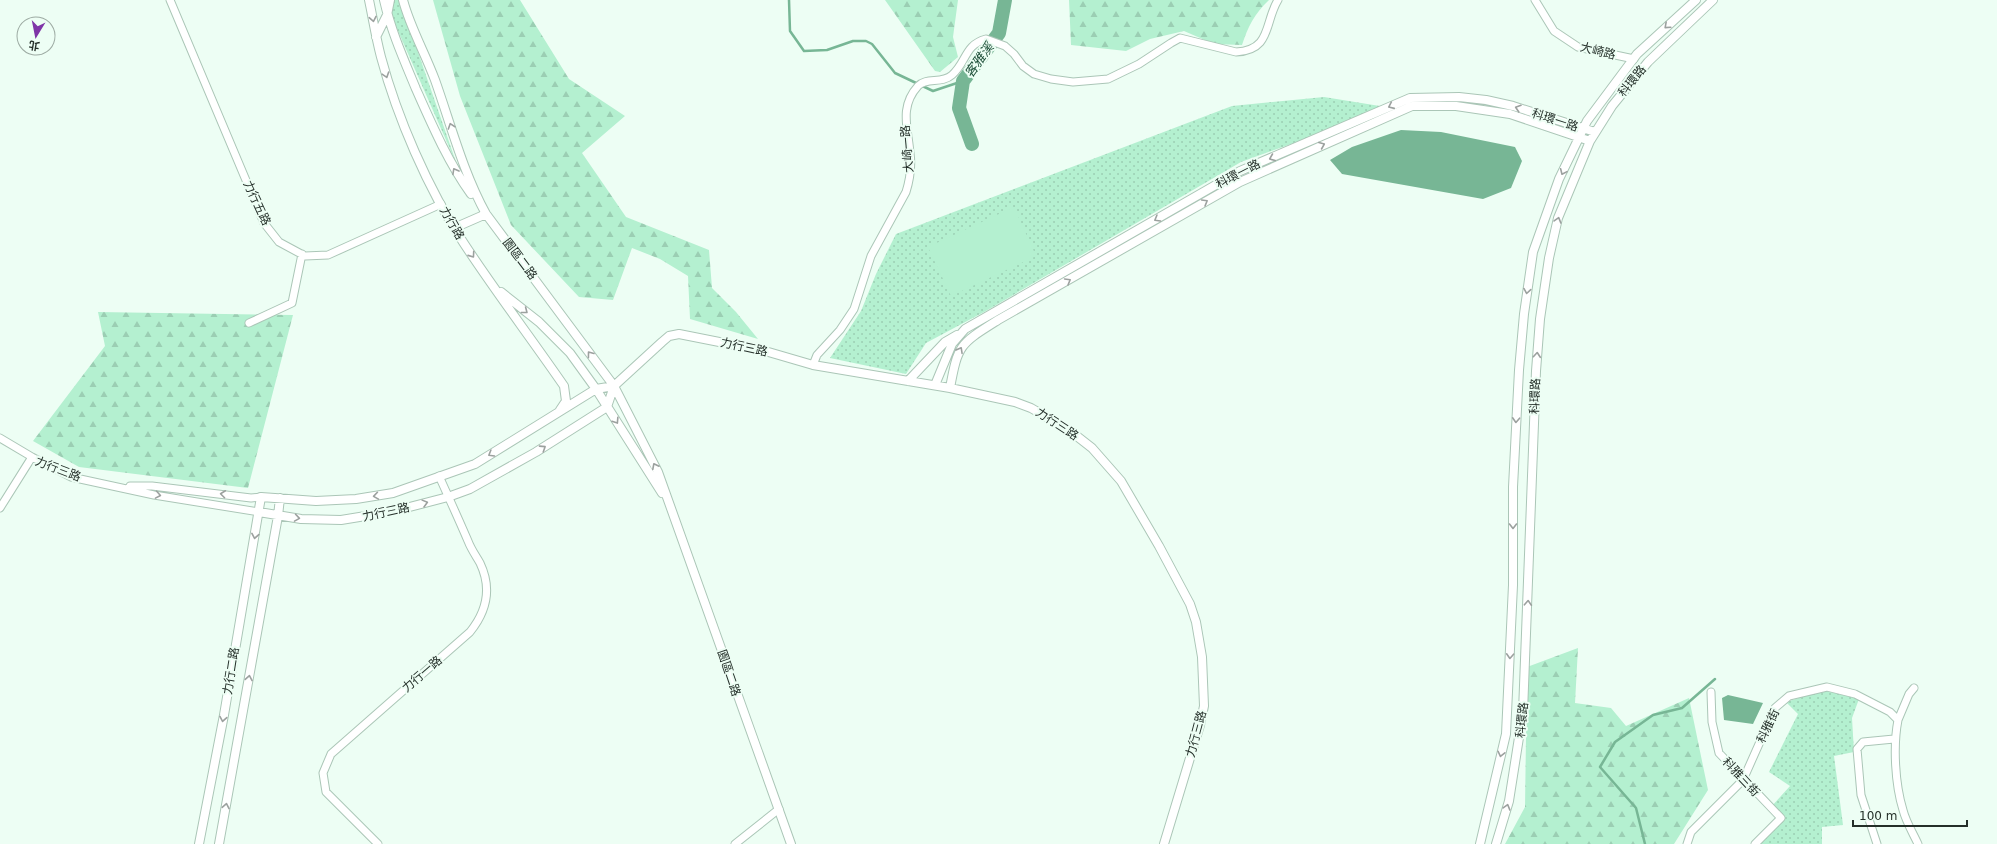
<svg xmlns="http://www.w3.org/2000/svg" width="1997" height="844" font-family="'DejaVu Sans','Noto Sans TC',sans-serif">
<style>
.grass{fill:url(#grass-dots)}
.forest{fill:url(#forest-firs)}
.pitch{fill:#b4f0d0}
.water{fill:#77b695}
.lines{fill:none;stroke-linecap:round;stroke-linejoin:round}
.stream{stroke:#77b695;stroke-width:2.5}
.river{stroke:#77b695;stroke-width:14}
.minor-casing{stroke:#abc6b7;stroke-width:9}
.tertiary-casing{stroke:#abc6b7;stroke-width:10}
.minor{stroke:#fff;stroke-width:7}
.tertiary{stroke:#fff;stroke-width:8}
.oneway{stroke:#9ca19f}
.labels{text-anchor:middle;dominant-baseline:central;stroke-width:4;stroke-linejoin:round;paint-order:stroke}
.street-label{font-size:12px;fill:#242f29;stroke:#edfef4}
.water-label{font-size:13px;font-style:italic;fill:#1d4f38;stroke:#edfef4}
</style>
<defs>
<pattern id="grass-dots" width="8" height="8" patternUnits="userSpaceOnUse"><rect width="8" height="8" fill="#b4f0d0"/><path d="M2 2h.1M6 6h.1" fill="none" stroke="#9bceb3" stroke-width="1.8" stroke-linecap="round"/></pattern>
<pattern id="forest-firs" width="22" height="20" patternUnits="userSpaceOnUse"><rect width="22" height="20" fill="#b4f0d0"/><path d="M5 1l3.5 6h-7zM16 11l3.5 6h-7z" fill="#9bceb3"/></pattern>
</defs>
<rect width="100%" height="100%" fill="#edfef4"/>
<path class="grass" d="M393,0h7l57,165 -66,-150z
M1324,97l62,10 -81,32 -64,23 -257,150 -58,31 -20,31 -76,-16 31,-47 15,-37 20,-40 336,-128z
M1824,690l35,9 -7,19 2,34 -20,4 9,69 -21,2v17h-63l26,-27 -13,-11 18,-20 -21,-14 29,-58 -12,-12z"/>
<path class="forest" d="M433,0h87l49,79 56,37 -43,37 44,64 83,33 3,38 24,24 22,27 -68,-20 -2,-43 -28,-17 -28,-11 -19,52 -34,-3 -68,-72 -51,-129z
M885,0h73l-5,37 5,20 -18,15 -5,-1z
M1069,0h200c-15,14 -21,27 -27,45l-28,-1 -30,-13 -34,8 -24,12 -55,-6z
M98,312l195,3 -45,173 -169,-21 -46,-26 72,-95z
M1578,648l-3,55 36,5 15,18 63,-28 19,92 -34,54h-169l20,-37 2,-140z"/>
<path class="pitch" d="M1014,207l22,49 -85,40 -23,-49z"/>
<path class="water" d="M1401,130l40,2 74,15 7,14 -11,27 -28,11 -141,-25 -12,-14 22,-13z
M1728,695l35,8 -10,21 -29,-4 -2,-22z"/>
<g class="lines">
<path class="stream" d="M789,0l1,31 14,20 23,-1 26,-9h13l6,3 23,29 38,18 30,-10
M1645,844l-9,-36 -36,-41 15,-25 38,-27 29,-7 33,-29"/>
<path class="river" d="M972,144l-13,-36 4,-27 36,-48 6,-33"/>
<g class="minor-casing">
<path id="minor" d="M170,0l94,223 15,19 26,14 23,-1 113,-51
M1535,0l19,31 24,16 56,12
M249,323l43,-20 10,-49
M813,365l4,-10 23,-25 14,-21 17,-53 35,-64c4,-13 6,-25 4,-39 -2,-25 -11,-46 8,-67 8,-9 24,-2 34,-11 15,-13 12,-30 34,-36l19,7 9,8 9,12 11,8 17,5 22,3 35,-3 31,-15 32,-21 9,-5 56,14c36,-2 28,-29 42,-52
M0,438l32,19 39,20 83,18 105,17
M130,486h22l99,12 10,-1
M0,508l32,-51
M1711,692l1,30 7,31 62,65 -26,26
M1898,720l11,-26 5,-6
M378,844l-52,-52 -3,-19 8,-19 139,-122c17,-21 22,-44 10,-69 -4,-7 -9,-14 -12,-22 -9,-21 -19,-43 -29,-65
M735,844l44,-35
M1687,844l4,-12 52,-52 32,-72 14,-12 38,-9 28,7 35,18 8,8c-5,26 -3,64 5,90 3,12 10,23 15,34
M1877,844l-16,-49 -4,-46 6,-7 31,-3"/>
</g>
<g class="tertiary-casing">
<path id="tertiary" d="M369,0c4,19 7,38 12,57 16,60 47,132 82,185 32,49 68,96 101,144l2,15 -6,9
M384,0c7,31 20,60 32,89 16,36 32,73 55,105
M403,0c7,27 22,53 32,80 16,45 28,92 51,134l128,172 44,86 133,372
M376,37l11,-22 3,-15
M454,228l32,-14
M501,292l38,30 31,31 26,36 66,104
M908,381l37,-39 12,-7
M935,385l17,-41 13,-15 275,-158 170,-73 49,-1 27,3 27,6 82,26
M950,388c8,-44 10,-44 48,-68l242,-138 172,-76h44l54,8 80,27
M259,512l42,7 40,1 49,-8 58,-15 22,-8 66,-37 71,-45 7,-21 48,-44 7,-6 10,-2 86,17 48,14 137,23 65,14 16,6 38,22 23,18 29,33 38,65 31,58 6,18 6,35 2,49 -4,19 -36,119
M199,844l25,-129 37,-218 55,4 40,-2 37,-6 82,-29 121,-75 18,-3
M219,844l59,-328 2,-18
M1480,844l26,-110 7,-149v-98l6,-117 5,-56 9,-62 26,-73 28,-58 50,-67 59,-54
M1496,844l13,-43 14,-89 13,-341 4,-52 9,-61 9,-40 32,-77 22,-35 36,-44 65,-62"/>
</g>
<use href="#minor" class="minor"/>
<use href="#tertiary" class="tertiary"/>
</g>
<defs><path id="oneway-chevron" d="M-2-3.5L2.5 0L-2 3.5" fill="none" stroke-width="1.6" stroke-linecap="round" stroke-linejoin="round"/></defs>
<g class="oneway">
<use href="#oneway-chevron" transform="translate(373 19) rotate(79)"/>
<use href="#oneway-chevron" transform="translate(1667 26) rotate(138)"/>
<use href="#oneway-chevron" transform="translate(386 75) rotate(72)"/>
<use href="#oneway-chevron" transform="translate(1391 106) rotate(156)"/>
<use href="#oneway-chevron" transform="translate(1518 108) rotate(-162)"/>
<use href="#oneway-chevron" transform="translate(451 126) rotate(-109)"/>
<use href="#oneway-chevron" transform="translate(1322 145) rotate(-23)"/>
<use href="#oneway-chevron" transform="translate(1272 158) rotate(157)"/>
<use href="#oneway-chevron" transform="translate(455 171) rotate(-119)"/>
<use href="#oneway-chevron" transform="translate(1563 172) rotate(114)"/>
<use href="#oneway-chevron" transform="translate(1205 202) rotate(-30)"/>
<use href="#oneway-chevron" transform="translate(1157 219) rotate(150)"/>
<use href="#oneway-chevron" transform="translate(1558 220) rotate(-74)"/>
<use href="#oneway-chevron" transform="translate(472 255) rotate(55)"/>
<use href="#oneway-chevron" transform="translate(1068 281) rotate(-30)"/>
<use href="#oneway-chevron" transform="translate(1527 291) rotate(99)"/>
<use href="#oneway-chevron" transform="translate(525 311) rotate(38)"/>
<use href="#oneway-chevron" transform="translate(960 350) rotate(-61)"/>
<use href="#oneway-chevron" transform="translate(590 354) rotate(-127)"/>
<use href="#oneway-chevron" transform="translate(1537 355) rotate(-85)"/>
<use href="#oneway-chevron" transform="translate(1516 420) rotate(93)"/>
<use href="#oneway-chevron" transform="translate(616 421) rotate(57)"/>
<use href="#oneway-chevron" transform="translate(543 448) rotate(-33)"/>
<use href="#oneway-chevron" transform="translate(491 454) rotate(149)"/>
<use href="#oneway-chevron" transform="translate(655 466) rotate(-117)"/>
<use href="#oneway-chevron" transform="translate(223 494) rotate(-173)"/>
<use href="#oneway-chevron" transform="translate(158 495) rotate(10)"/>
<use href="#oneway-chevron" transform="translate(376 496) rotate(171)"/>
<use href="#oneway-chevron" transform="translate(425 503) rotate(-15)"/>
<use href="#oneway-chevron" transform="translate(297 518) rotate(9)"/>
<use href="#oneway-chevron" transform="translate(1513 526) rotate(90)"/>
<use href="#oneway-chevron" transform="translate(255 536) rotate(100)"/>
<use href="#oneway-chevron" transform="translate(1528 603) rotate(-87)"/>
<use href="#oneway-chevron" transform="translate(1510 656) rotate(93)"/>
<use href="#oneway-chevron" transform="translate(249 678) rotate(-80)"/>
<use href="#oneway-chevron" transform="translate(223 719) rotate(100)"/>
<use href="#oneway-chevron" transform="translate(1501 754) rotate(103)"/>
<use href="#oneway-chevron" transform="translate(226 806) rotate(-79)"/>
<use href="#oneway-chevron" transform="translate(1507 807) rotate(-74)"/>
</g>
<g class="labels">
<g class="street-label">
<text transform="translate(1598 51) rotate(14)">大崎路</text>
<text transform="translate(1632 81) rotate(-51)">科環路</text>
<text transform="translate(1555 120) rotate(18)">科環一路</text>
<text transform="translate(907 149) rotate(-95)">大崎一路</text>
<text transform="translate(1238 174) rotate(-27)">科環一路</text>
<text transform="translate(257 203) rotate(65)">力行五路</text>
<text transform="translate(452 223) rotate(60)">力行路</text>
<text transform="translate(520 259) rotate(53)">園區二路</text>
<text transform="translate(744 347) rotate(12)">力行三路</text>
<text transform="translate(1535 396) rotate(-88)">科環路</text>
<text transform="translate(1057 424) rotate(33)">力行三路</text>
<text transform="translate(58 469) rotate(21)">力行三路</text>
<text transform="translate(386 512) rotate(-12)">力行三路</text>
<text transform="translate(231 671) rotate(-81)">力行二路</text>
<text transform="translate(729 673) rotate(71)">園區二路</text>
<text transform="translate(422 674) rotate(-41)">力行一路</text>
<text transform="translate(1522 720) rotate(-84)">科環路</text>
<text transform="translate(1768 726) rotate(-64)">科雅街</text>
<text transform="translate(1196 734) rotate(-75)">力行三路</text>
<text transform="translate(1741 777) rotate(47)">科雅三街</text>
</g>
<g class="water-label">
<text transform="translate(979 60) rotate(-54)">客雅溪</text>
</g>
</g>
<g transform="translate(36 36) rotate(190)"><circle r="19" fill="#edfef4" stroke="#9daba3"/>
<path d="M0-3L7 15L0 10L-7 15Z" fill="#7f35a7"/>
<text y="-6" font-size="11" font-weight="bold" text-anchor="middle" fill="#242f29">北</text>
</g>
<path d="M1853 820v6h114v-6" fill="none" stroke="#242f29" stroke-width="2"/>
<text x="1859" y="820" font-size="12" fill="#242f29" stroke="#edfef4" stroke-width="3" paint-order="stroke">100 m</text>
</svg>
